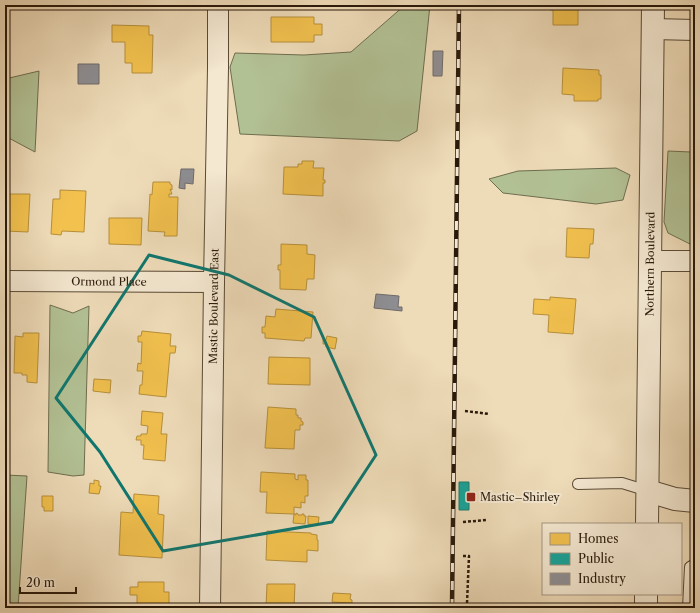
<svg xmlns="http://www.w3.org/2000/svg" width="700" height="613" font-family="'Libre Caslon Text',serif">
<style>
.green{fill:#b2c194;stroke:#6e6d4f}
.homes{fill:#f2c14e;stroke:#b68f3a}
.public{fill:#17a398;stroke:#1c7a6d}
.industry{fill:#8d8d92;stroke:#6f6a69}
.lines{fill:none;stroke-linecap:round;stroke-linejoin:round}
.service-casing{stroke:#5a4a36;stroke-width:12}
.minor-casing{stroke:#5a4a36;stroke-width:22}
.tertiary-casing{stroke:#5a4a36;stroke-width:24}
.path{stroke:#29190a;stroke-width:2.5;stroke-dasharray:3 2;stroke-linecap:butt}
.service{stroke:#f4e8d1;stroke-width:10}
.minor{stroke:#f4e8d1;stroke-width:20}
.tertiary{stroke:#f4e8d1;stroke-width:22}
.rail-casing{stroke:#29190a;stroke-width:4.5}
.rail{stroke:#f4e8d1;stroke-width:3;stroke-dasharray:9;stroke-linecap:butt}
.marked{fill:none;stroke:#0f766e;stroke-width:3;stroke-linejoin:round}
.poi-dot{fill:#8f2418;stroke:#f4e8d1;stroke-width:1.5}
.labels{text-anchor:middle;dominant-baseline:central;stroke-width:4;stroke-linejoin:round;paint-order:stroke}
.street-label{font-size:11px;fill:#29190a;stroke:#f4e8d1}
.poi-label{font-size:11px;fill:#29190a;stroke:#f4e8d1;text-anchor:start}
</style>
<rect width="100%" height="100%" fill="#eedbb8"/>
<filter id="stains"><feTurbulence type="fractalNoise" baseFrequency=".005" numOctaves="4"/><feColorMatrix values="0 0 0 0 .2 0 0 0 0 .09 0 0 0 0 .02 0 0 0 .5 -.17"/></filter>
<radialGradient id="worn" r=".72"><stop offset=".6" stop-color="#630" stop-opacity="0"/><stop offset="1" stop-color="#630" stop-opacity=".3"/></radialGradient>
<path class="green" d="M405,5h25l-13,126 -18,10 -159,-7 -10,-67 5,-14 69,2 47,-3z
M39,71l-4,81 -30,-16v-57z
M668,151l23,1 1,93 -24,-12 -4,-11z
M616,168l14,7 -7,25 -27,4 -93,-11 -14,-14 29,-8z
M50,305l23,8 16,-7 -5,169 -11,1 -25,-4z
M5,475l22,1 -9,132h-13z"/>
<path class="homes" d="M550,5h28v20h-25v-15h-3z
M271,17h43v7h8v11h-8v7h-43z
M112,25l37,1v9h4l-1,38h-20v-10h-7v-21h-13z
M563,68l36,2v5h2v24h-3v2h-24v-6l-12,-1z
M302,161h12l-1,7h11l-1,12h2v3h-2v13l-40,-2 1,-27h14v-3h4z
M153,182h17v2l2,1v5l-2,-1 2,5h-3v3h9l-1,39h-13l1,-4 -17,-1 2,-37 2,1z
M60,190l26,1 -2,41 -22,-1 -1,4 -10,-1 2,-35h7z
M8,194h22l-2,38 -23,-1v-30h3z
M109,218h33l-1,27 -32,-1z
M567,228l27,1 -1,15h-3l-1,14 -23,-1z
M281,244l26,1v9l8,1 -1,24h-7l-1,11 -26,-1v-19h-2v-5h3z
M550,297l26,2 -3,35 -25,-2 1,-17 -16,-1 1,-15 16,1z
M276,309l37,3 -2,26h-6l-1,3 -39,-3v-5h-3v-6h3l1,-11 9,1z
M142,331l29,3 -1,12h6l-1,7h-5l-4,44 -27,-3 1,-9h2l1,-14h-6l1,-8 3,1 1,-22h-4v-6h3z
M23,333h16l-2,50 -10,-1v-7h-5v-2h-8l1,-37 8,1z
M327,336l10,2 -2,11 -9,-2v-3h-3v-5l3,1z
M269,357l41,1v27l-42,-1z
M94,379l17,1 -1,13 -17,-2z
M268,407l28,2v6h2v3h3v3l2,1v3h-3v5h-5l-1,19 -29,-1z
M142,411l21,2 -2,21h6l-2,27 -22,-2 1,-14h-3v-5h-5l1,-4h4v-2h6l1,-8 -7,-1z
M261,472l34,2v5l3,1v-5h8v5h2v16h-3v7l-4,-1v6l-7,-1v7l-28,-1 1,-21h-7z
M94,480l5,1v5h2l-2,8 -10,-1 1,-10 4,1z
M134,494l25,2 -1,18 6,1 -2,43 -43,-3 2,-43 12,1z
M42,496h11v15h-9v-4h-2z
M296,513l2,1v1h4v-1h2v2h2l-1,8 -12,-1 1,-9 2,1z
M308,516l11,1 -1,8 -10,-1z
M267,531l44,2v1l6,1v5h1v11l-11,-1v12l-41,-2z
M138,582h26v10h5v12h-5v4h-27v-13h-7v-8h8z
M267,584h28l-1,24h-28z
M333,593l18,1 -1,5 2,1v3l-20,-1z"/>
<path class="public" d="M459,482h10v28h-10z"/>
<path class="industry" d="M433,51h10l-1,25h-9z
M78,64h21v20h-21z
M181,169h13l-1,15 -8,-1v6l-6,-1z
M376,294l23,2 -1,11h4v4l-28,-3z"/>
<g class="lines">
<g class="service-casing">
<path id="service" d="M578,484l44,-1 26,8
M688,608l2,-41 5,-3"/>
</g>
<g class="minor-casing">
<g id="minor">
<path d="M653,29l42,1"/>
<path d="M650,261h45"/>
<path id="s1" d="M5,281l209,1"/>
<path id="s2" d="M210,608l4,-326 4,-214v-63"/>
</g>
</g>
<g class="tertiary-casing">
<g id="tertiary">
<path d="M648,491l27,8 20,2"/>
<path id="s3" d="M647,524l6,-519"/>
<path d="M646,608v-14"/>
</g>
</g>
<path class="path" d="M465,411l24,3
M463,522l24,-2
M463,556h6l-2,47"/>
<use href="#service" class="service"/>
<use href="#minor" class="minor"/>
<use href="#tertiary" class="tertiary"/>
<g class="rail-casing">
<path id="rail" d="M452,608l7,-603"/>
</g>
<use href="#rail" class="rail"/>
</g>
<path class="marked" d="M149,255l80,20 85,42 62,138 -44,67 -169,29 -63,-99 -44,-54z"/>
<rect class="poi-dot" x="466" y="492" width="10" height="10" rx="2"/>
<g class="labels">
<g class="street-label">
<text stroke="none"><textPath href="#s3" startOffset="260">Northern Boulevard</textPath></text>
<text stroke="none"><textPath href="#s1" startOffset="104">Ormond Place</textPath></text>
<text stroke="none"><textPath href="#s2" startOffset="302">Mastic Boulevard East</textPath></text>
</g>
<g class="poi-label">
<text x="480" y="497">Mastic–Shirley</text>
</g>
</g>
<rect width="700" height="613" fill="none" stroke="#eedbb8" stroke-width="20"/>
<rect x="6" y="6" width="688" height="601" fill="none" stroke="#29190a" stroke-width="2"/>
<rect x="10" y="10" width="680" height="593" fill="none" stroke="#29190a"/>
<rect x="542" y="523" width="140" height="72" fill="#f4e8d1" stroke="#a39581"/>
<rect x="550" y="533" width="20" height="12" fill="#f2c14e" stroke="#a39581"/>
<text x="578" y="543" font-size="12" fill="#29190a">Homes</text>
<rect x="550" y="553" width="20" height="12" fill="#17a398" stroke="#a39581"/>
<text x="578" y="563" font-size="12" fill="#29190a">Public</text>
<rect x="550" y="573" width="20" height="12" fill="#8d8d92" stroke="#a39581"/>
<text x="578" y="583" font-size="12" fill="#29190a">Industry</text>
<path d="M20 587v6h56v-6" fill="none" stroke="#29190a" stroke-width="2"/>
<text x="26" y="587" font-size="12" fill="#29190a" stroke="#f4e8d1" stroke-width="3" paint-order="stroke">20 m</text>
<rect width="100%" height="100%" filter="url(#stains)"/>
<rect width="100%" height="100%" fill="url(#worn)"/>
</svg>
